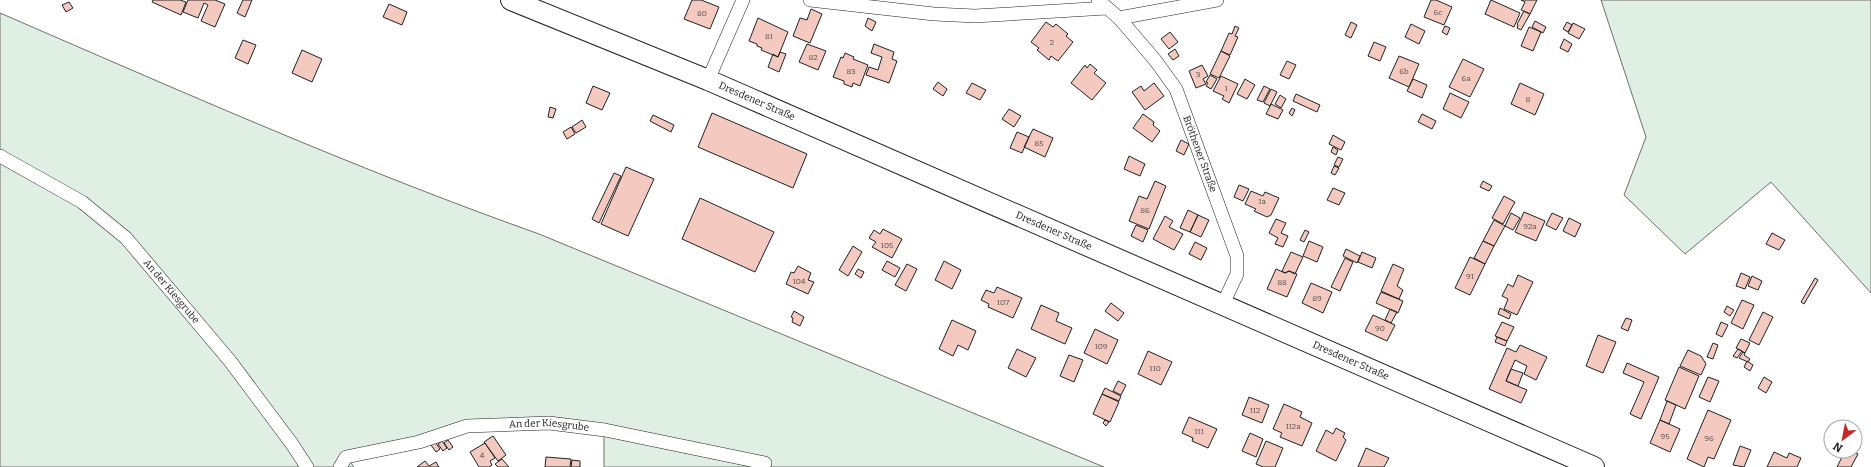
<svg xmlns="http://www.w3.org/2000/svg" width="1871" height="467" font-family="Bitter,serif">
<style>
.green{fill:#e0efe3;stroke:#6f6f6f}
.building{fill:#f3c9c0;stroke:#222}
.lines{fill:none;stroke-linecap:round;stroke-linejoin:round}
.minor-casing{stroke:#222;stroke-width:14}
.primary-casing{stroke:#222;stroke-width:22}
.minor{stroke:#fff;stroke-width:13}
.primary{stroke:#fff;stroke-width:20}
.labels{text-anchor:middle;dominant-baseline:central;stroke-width:3;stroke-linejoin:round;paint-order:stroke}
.number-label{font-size:8px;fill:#564c4a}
.street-label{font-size:10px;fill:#222;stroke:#fff}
</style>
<rect width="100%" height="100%" fill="#fff"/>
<path class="green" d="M1601,0h270v293l-100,-111 -86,72 -61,-59 22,-58z
M0,13c178,77 356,156 539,221l565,233h-500v-37l-137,-4 -120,32 7,9h-354z"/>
<path class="building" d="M153,0h27l6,2 -5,13 -29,-13z
M188,0h27l10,4 -10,23 -14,-6 7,-16 -4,-2 -6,15 -15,-6z
M243,0h9l-7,17 -8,-4z
M692,0h9l18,7 -9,22 -26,-10z
M1431,0h5l16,7 -8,18 -20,-8z
M1491,0l29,13 -6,14 -29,-13z
M1521,0h16l-7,14 -9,-4 4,-8z
M69,2l4,6 -7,4 -4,-7z
M389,4l18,8 -5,13 -19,-8z
M811,9l11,5 -12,29 -17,-7 7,-18 7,2z
M1524,11l6,3 -9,16 -4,-2 1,-3 -1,-1z
M758,18l30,14 -10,25 -17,-7 1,-2 -5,-2v-2l-8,-3z
M868,18l8,4 -4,9 -7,-5z
M1535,21l11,6 -3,6 -11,-6z
M1046,22l7,5 3,-3 12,10 -2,2 7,6 -15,19 -7,-5 -2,4 -12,-10 2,-2 -8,-6z
M1351,22l6,3 -6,13 -6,-3z
M1567,22l5,3 -4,7 -5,-3z
M1573,23l12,6 -6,10 -11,-6z
M1411,24l14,7 -6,13 -14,-7z
M1235,26l4,2 -4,8 3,1 -8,18 -9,-4 8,-18 3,1z
M1445,26l5,2 -3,7 -5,-3z
M1529,27l12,5 -8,19 -12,-5z
M1170,32l8,10 -9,7 -8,-10z
M1564,39l8,5 -4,8 -8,-4z
M243,40l13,5 -8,19 -13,-6z
M1374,42l12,5 -6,14 -12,-5z
M807,44l19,7 -8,19 -19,-8z
M874,44l20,8 -2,7 5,2 -8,22 -23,-8 3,-8 9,3 4,-13 -11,-4z
M1175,49l4,7 -6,4 -5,-6z
M302,50l20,9 -10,23 -20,-9z
M1221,51l9,5 -11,22 -9,-4z
M780,52l6,2 -7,18 -11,-5 5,-13 5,3z
M845,53l9,4 -1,2 15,6 -8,21 -7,-3 -1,4 -8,-3v-3l-11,-4 8,-20 2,1z
M1399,56l20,8 -10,23 -20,-9z
M1463,59l21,10 -14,28 -21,-10z
M1287,61l9,4 -7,14 -9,-4z
M1090,64l7,6 -3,3 12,10 -14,17 -21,-17 14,-18 2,3z
M1202,65l6,11 -5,3 3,5 -10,4 -7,-17z
M1210,75l7,4 -6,10 -5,-3 2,-3 -2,-1z
M1221,76l17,8 -9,19 -7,-4 2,-3 -11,-5z
M1245,79l10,6 -8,14 -10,-5z
M1413,79l14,6 -5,13 -15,-7z
M938,82l9,7 -4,7 -10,-7z
M972,83l14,7 -6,10 -14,-7z
M1154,83l10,13 -19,14 -13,-18 9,-6 3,5z
M1520,83l24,11 -9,21 -24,-11z
M593,86l17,7 -8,17 -16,-7z
M1264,86l6,3 -7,13 -6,-2z
M1271,89l6,3 -7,14 -6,-3z
M1450,93l19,9 -8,16 -18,-9z
M1296,94l24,11 -3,7 -24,-11z
M1280,95l6,4 -5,9 -6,-4z
M1271,104l12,6 -5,9 -12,-5z
M550,107l6,2 -3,9 -5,-1z
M1292,108l3,2 -3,6 -3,-3z
M1009,109l12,7 -7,11 -12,-8z
M712,113l95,41 -14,34 -95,-41z
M1143,114l11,8 -1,3 7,6 -8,11 -19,-14z
M1422,114l14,7 -4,8 -14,-7z
M653,115l21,10 -3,7 -21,-11z
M582,120l4,7 -10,6 -4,-6z
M571,127l4,7 -8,5 -4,-7z
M1033,129l20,9 -8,19 -21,-10z
M1017,132l12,5 -7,16 -12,-5z
M1333,135l12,7 -4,8 -12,-6z
M1181,140l8,4 -5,11 -8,-4z
M1333,147l5,3 -2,5 -5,-3z
M1129,156l16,8 -5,12 -16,-7z
M1338,157l5,2 -4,8 -5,-2z
M1334,166l5,2 -4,7 -4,-2z
M626,167l28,12 -26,57 -27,-12z
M614,173l7,3 -22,47 -7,-4z
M1155,181l11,5 -17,43 -20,-8 10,-25 8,3z
M1483,181l9,5 -3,5 -9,-4z
M1239,185l10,4 -6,12 -9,-4z
M1333,188l12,5 -6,12 -12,-5z
M1251,191l12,5 2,-4 14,6 -8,17 -4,2 -13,-6 2,-2 -11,-5z
M1504,196l11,6 -12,22 -11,-6z
M700,198l74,34 -19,40 -73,-33z
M1188,210l10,5 -8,17 -10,-4z
M1524,212l21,9 -9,20 -21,-9z
M1511,213l9,5 -7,12 -8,-4z
M1552,213l11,5 -7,12 -10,-5z
M1198,215l11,5 -8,17 -11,-5z
M1165,216l8,5 -4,6 14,7 -9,16 -21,-11z
M1569,218l12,6 -6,13 -12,-6z
M1276,219l10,4 -5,10 7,3 -5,11 -8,-3 3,-6 -9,-5z
M1494,220l11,6 -11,20 -11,-5z
M1136,225l12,5 -5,12 -12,-6z
M883,229l19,10 -10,19 -20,-11 4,-5 -7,-4 5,-8 6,4z
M1305,230l4,2 -5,10 -4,-2z
M1772,233l13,7 -6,10 -13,-6z
M1309,241l14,6 -6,15 -14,-6z
M1483,241l11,5 -9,18 -11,-6z
M1195,242l12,6 -6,12 -12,-6z
M853,246l9,6 -14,24 -9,-6z
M1346,249l14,7 -3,7 -14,-7z
M1291,252l12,5 -8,17 -6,-3 -4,2 -3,-2z
M1362,252l14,6 -4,10 -14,-6z
M1470,257l15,7 -15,31 -15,-7z
M1345,258l8,4 -13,29 -9,-4z
M887,261l13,7 -5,9 -13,-7z
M944,261l17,9 -9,19 -17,-9z
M907,264l10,5 -11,22 -11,-6z
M1393,264l11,5 -7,17 6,4 -4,9 -18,-8z
M798,266l13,7 -3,7 6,2 -6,12 -22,-10 5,-12 3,1z
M858,269l6,3 -3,6 -6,-4z
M1276,269l9,4 4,-2 8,3 -10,23 -20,-8z
M1741,273l9,4 -5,12 -9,-3z
M1518,275l15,7 -16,33 -13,-6 4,-10 -6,-3 6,-12 5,3z
M1752,276l10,5 -4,9 -10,-4z
M1815,278l3,2 -14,24 -3,-2z
M1311,283l21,9 -9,21 -21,-10z
M997,287l25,11 -9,20 -25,-11 1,-3 -8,-4 5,-10 8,3z
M1381,292l22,9 -5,12 -22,-10z
M1742,300l12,5 -11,24 -12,-6z
M1111,303l13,10 -6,8 -13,-10z
M1041,305l18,8 -3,8 16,7 -7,16 -34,-15z
M1727,306l7,4 -4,6 -6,-4z
M1500,308l11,6 -2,5 -11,-5z
M1390,309l7,3 -6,11 -6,-3z
M794,311l10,6 -4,9 -8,-4 1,-4 -2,-1z
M1763,312l10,5 -14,28 -10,-5z
M1373,315l22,10 -8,16 -22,-10z
M1626,318l6,2 -4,11 -7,-3z
M952,320l24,11 -8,19 -10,-5 -5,11 -14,-7z
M1502,322l12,5 -7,14 -12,-5z
M1721,322l7,3 -6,12 -6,-3z
M1095,329l23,11 -11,24 -23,-11z
M1598,335l18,7 -13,31 -17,-7z
M1497,337l10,4 -2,5 -10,-4z
M1741,339l9,4 -5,10 -9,-5z
M1713,343l5,2 -5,14 -6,-2z
M1520,345l27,12 -11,23 -12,-6 3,-8 -12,-6 -9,21 21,9 -6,13 -32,-14 18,-41 9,4z
M1017,349l19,9 -10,19 -18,-9z
M1738,349l4,2 -5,7 -4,-2z
M1688,350l13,6 5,8 -5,11 -21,-9z
M1148,351l24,11 -11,23 -23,-11z
M1743,352l2,1 -1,2 6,4 -2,3 -9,-4z
M1069,355l14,5 -9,22 -14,-6z
M1747,361l6,4 -3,6 -6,-4z
M1627,363l32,14 -18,42 -11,-5 14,-32 -21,-9z
M1679,367l20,9 -14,33 -20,-9z
M1511,369l12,4 -5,13 -12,-5z
M1708,377l11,4 -9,21 -11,-5z
M1764,377l8,5 -6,11 -8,-5z
M1118,381l8,4 -5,10 -8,-4z
M1105,388l16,8 -2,5 -17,-7z
M1102,394l17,8 -9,20 -17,-8z
M1249,397l20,8 -7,18 -20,-8z
M1667,401l9,4 -7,19 -9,-4z
M1284,404l18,8 -2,5 12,6 -10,23 -22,-9 2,-4 -9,-4z
M1708,410l23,10 -17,39 -6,-2 -4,10 -17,-8z
M1189,417l28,12 -9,19 -16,-7 1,-3 -11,-5z
M1105,420l4,2 -3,4 -3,-3z
M1660,420l20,9 -10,23 -20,-9z
M1336,428l9,5 -2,4 3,3 -10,21 -20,-10 10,-21 7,4z
M1250,433l13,6 -7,18 -14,-6z
M493,436l13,19 -8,6 -14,-19z
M448,440l5,7 -4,3 -5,-7z
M442,441l5,7 -4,3 -5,-7z
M1266,441l17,7 -8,19h-12l-7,-3z
M435,442l5,7 -4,3 -5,-7z
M485,443l10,15 -5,3 2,4 -3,2h-10l-9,-15z
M1740,446l11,4 -7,17 -11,-2z
M1366,448l23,10 -5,9h-26z
M1845,451h7l6,3 -7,13h-14z
M1774,452l13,6 2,-5 12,5 -4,9h-30z
M546,457l25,2 -1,8h-25z
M502,459l7,8h-11l-3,-3z
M572,460l8,1v6h-9z
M425,461l4,5 7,-4 3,5h-22z"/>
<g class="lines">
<g class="minor-casing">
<g id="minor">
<path d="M810,0l124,14 41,2 132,-8"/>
<path id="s1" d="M1098,0l21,18 36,42 21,29 61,167v18l-14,30"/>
<path d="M1119,18l98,-18"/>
<path d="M708,80l35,-80"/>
<path id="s2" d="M0,156l82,46 44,36 104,123 62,83 15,23"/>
<path id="s3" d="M340,467l6,-10 73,-15 48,-16 82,-3 56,7 160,33"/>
</g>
</g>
<g class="primary-casing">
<g id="primary">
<path id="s4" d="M511,0l197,80 886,387"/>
</g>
</g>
<use href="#minor" class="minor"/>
<use href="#primary" class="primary"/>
</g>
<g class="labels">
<g class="number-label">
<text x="1438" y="12">6c</text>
<text x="702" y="13">80</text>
<text x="769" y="36">81</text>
<text x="1052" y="42">2</text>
<text x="813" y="57">82</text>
<text x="851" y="71">83</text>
<text x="1404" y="71">6b</text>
<text x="1198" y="74">3</text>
<text x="1466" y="78">6a</text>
<text x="1226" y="88">1</text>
<text x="1528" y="99">8</text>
<text x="1039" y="143">85</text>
<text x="1262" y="201">1a</text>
<text x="1145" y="210">86</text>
<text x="1530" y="226">92a</text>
<text x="887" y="245">105</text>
<text x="1470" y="276">91</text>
<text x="799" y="281">104</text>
<text x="1282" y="282">88</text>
<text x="1317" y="298">89</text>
<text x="1003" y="302">107</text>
<text x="1380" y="328">90</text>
<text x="1101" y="346">109</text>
<text x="1155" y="368">110</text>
<text x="1255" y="410">112</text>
<text x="1293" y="426">112a</text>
<text x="1199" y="431">111</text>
<text x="1665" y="436">95</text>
<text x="1709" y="438">96</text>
<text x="482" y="455">4</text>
</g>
<g class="street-label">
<text stroke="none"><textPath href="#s4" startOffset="266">Dresdener Straße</textPath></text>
<text stroke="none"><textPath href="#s1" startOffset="188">Bröthener Straße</textPath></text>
<text stroke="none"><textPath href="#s4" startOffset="590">Dresdener Straße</textPath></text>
<text stroke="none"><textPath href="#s2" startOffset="221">An der Kiesgrube</textPath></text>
<text stroke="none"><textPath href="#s4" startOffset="914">Dresdener Straße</textPath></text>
<text stroke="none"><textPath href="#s3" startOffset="219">An der Kiesgrube</textPath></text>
</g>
</g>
<g transform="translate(1843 439) rotate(212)"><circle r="19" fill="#ffffff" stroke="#a7a7a7"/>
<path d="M0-3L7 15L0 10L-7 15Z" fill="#c62828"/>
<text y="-6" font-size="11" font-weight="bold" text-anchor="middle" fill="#222222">N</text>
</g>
</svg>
